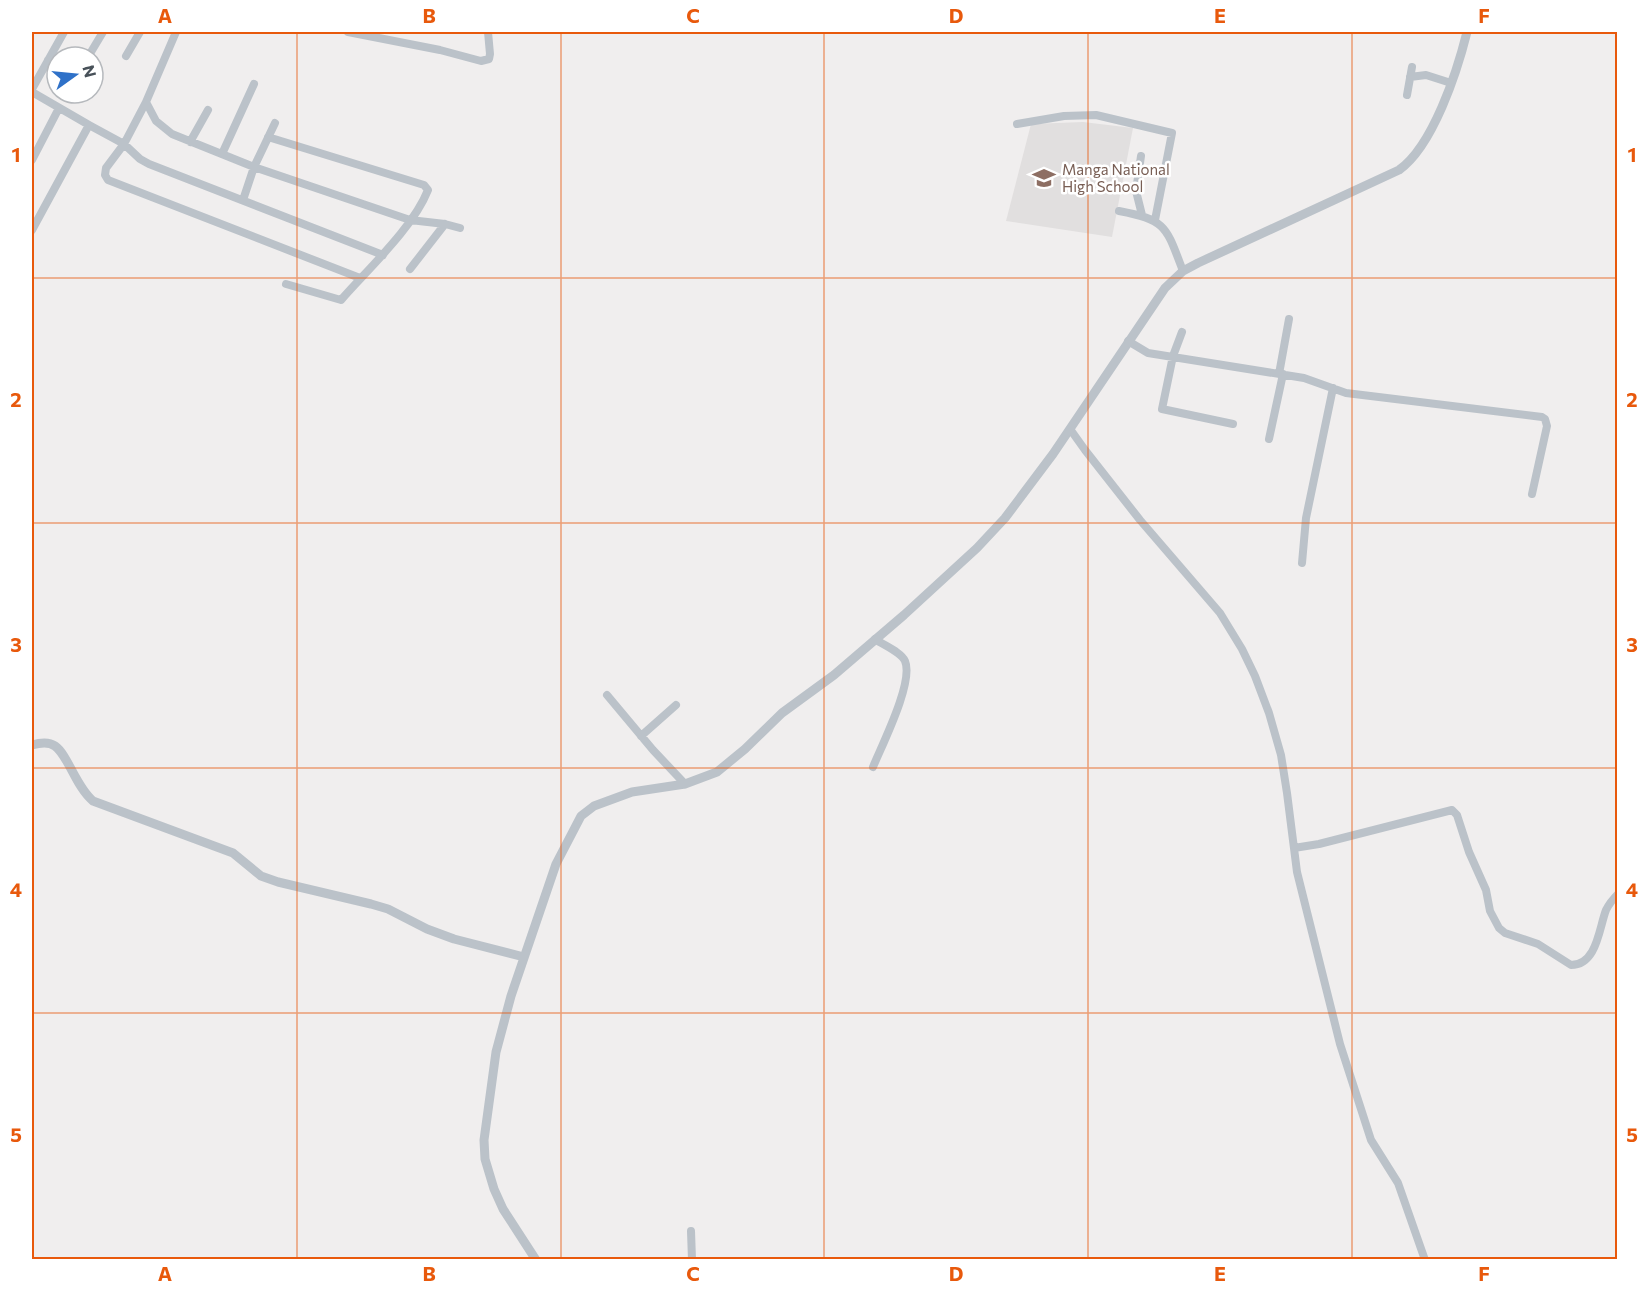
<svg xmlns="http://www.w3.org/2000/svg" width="1649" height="1291" font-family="Commissioner,sans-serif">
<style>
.education{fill:#e1dfdf}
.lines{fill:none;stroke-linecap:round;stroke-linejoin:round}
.minor{stroke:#bbc2c9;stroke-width:8}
.tertiary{stroke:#bbc2c9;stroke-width:9}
.grid{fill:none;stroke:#e8590c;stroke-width:1.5;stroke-opacity:0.55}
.labels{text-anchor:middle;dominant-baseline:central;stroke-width:5;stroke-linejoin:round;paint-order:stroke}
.education-label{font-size:15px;fill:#785e54;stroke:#fff;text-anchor:start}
.neatline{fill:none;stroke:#e8590c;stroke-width:2}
.grid-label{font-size:20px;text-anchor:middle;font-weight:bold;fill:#e8590c}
</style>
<rect width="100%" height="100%" fill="#f0eeee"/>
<path class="education" d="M1083,122l50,6 -21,109 -106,-16 25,-97z"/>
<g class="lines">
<path class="minor" d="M176,32l-30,70 10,19 16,13 82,33 156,53 35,4 15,4
M348,32l92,18 41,11 8,-2 1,-5 -2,-22
M126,56l14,-24
M88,57l15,-25
M48,60l9,5
M1410,77l16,-2 25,8
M32,89l32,-57
M32,92l57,33 -57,105
M1407,95l5,-28
M146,102l-22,42 -18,24 -1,7 3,5 252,98
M1017,124l47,-8 32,-1 76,18 -17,87
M89,125l35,19 16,15 9,5 234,91
M268,137l156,48 4,5c-15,38 -60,79 -87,110l-55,-16
M190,142l18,-32
M222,154l32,-70
M1141,156l-5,35 6,24
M32,160l27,-52
M243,200l11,-33 21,-44
M1119,211c48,9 47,16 64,60
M410,269l35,-45
M1182,332l-9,24 -11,53 71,15
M1128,341l20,12 156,25 42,15 196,24 3,2 2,7 -15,68
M1279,374l10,-55
M1070,429l15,21 55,70 80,93 22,36 13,27 14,37 12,42 6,38 10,79 43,172 31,96 27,43 27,77
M1269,439l14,-65
M1302,563l4,-45 27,-130
M607,695l46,55 32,34
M641,736l35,-31
M873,767c9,-22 41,-85 32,-106 -4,-9 -22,-16 -30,-22
M1294,848l25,-4 133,-34 5,5 12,37 17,38 4,21 9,17 6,5 33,11 33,21c26,0 28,-37 35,-55 3,-6 7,-11 12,-16
M691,1231l1,29"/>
<path class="tertiary" d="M32,745c7,-2 16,-4 23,1 13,9 21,41 38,55l140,52 28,23 17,6 93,22 17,5 39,20 27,10 70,18
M536,1260l-33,-51 -9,-20 -9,-30 -1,-19 12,-88 15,-56 45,-132 25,-48 13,-10 38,-14 53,-8 32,-12 28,-23 37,-36 52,-38 70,-60 73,-67 28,-30 48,-64 112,-166 18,-17 15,-8 201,-93c34,-24 58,-98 68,-138"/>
</g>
<path class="grid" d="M297,32v1228M561,32v1228M824,32v1228M1088,32v1228M1352,32v1228M32,278h1586M32,523h1586M32,768h1586M32,1013h1586"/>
<defs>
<g id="school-bare" transform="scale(1.8)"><path d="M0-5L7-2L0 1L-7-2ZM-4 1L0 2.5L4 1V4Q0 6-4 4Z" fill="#8d6e63" stroke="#fff" stroke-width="2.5" paint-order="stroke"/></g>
</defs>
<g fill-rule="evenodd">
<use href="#school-bare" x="1044" y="178"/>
</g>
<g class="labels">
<g class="education-label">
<text x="1062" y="169">Manga National<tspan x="1062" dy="17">High School</tspan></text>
</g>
</g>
<rect width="1649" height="1291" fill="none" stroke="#ffffff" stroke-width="66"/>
<g transform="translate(75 75) rotate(75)"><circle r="28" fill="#ffffff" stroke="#b6b9bd" stroke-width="1.5"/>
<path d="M0-4.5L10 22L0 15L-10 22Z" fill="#2f71c8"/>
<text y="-9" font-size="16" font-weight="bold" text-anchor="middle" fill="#485159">N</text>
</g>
<rect x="33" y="33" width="1583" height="1225" class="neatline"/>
<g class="grid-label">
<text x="165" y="23">A</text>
<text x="429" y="23">B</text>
<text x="693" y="23">C</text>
<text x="956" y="23">D</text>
<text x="1220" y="23">E</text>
<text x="1484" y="23">F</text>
<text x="16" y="162">1</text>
<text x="1632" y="162">1</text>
<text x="16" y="407">2</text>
<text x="1632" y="407">2</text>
<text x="16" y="652">3</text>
<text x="1632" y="652">3</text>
<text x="16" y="897">4</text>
<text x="1632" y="897">4</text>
<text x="16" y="1142">5</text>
<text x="1632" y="1142">5</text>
<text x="165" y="1281">A</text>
<text x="429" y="1281">B</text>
<text x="693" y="1281">C</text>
<text x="956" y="1281">D</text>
<text x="1220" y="1281">E</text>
<text x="1484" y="1281">F</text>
</g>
</svg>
